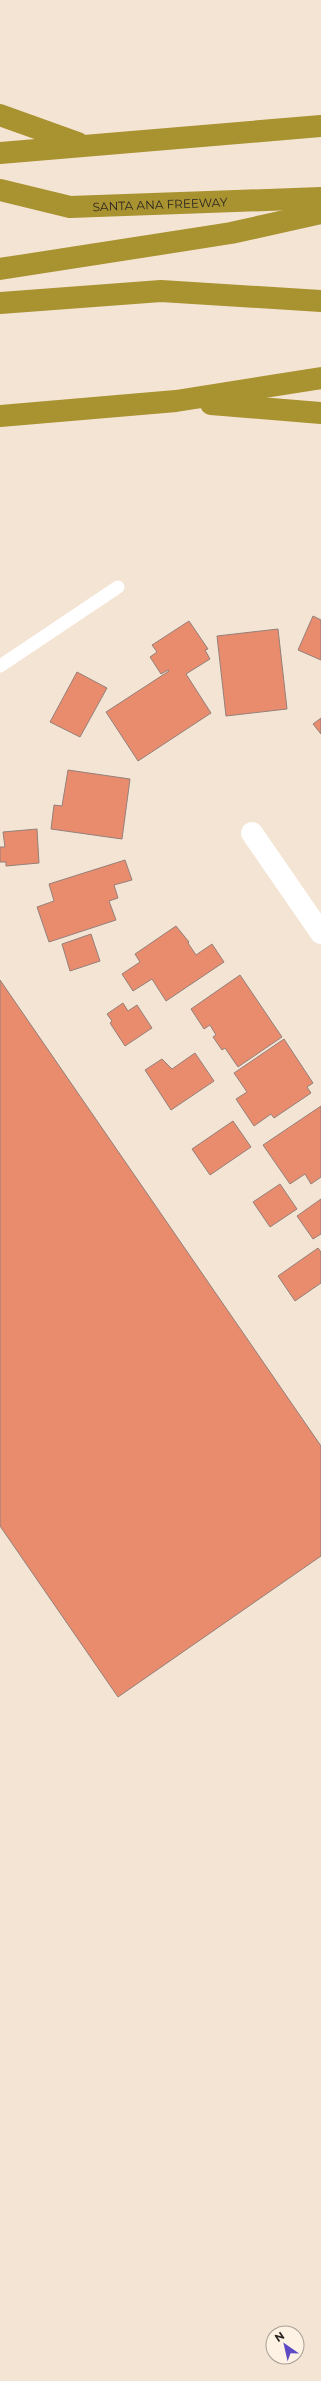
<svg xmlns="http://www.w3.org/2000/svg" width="321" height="2381" font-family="Montserrat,sans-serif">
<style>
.building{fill:#e98c6e;stroke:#94807a}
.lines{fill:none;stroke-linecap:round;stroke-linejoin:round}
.lane{stroke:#fff;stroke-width:13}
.street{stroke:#fff;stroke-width:22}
.highway{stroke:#a99230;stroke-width:22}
.labels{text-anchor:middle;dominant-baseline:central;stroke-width:3.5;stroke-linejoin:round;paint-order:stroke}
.street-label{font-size:12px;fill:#2c2721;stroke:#fef2e5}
</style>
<rect width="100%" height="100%" fill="#f4e4d4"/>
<path class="building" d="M313,616l8,4v40l-23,-10z
M189,621l19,28 -3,1 5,9 -24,15 25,39 -73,48 -32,-49 63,-41 -1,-1 -7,4 -11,-17 7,-5 -5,-7z
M278,629l9,80 -61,7 -9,-80z
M77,672l30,16 -27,49 -30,-15z
M321,718v16l-8,-10z
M68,770l62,9 -8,60 -71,-10 3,-24 8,1z
M37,829l2,34 -33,3v-4h-6v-15h5l-2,-15z
M125,860l7,20 -18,5 4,13 -9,3 7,19 -67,22 -12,-35 17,-6 -5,-17z
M176,926l13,16 -1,1 8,12 16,-11 12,18 -58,39 -14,-22 -19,12 -11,-17 18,-12 -5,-8z
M91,934l9,27 -30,10 -8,-27z
M240,975l42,62 -44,30 -13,-19 -3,2 -9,-13 3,-2 -6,-10 -6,4 -13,-20z
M0,980l321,466v110l-203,141 -118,-171z
M123,1003l5,8 9,-6 15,23 -27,18 -15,-23 2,-2 -5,-7z
M284,1039l29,44 -6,4 4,6 -37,25 -3,-4 -17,12 -18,-27 11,-7 -13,-19z
M195,1053l19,28 -43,29 -26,-40 17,-11 10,10z
M321,1106v71l-10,7 -6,-10 -15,10 -27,-39z
M233,1121l18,26 -41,28 -18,-26z
M280,1184l17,25 -27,18 -17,-25z
M321,1199v35l-8,5 -16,-23z
M318,1248l3,4v31l-26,18 -17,-25z"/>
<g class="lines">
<path class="lane" d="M0,666l118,-79"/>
<path class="street" d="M252,833l69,100"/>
<g class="highway">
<path d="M0,115l78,28"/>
<path d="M0,153l321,-27"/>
<path id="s1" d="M0,190l70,17 251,-9"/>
<path d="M0,269l231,-36 90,-20"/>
<path d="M0,303l161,-12 160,10"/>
<path d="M211,404l110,9"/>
<path d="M0,416l176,-15 145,-23"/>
</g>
</g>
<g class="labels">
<g class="street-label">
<text stroke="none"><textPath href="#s1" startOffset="162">SANTA ANA FREEWAY</textPath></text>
</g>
</g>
<g transform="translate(285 2345) rotate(326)"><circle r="19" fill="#fef2e5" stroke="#aaa197"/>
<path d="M0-3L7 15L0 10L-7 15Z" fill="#5e4bc4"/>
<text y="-6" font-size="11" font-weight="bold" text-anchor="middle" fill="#2c2721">N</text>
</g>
</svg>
